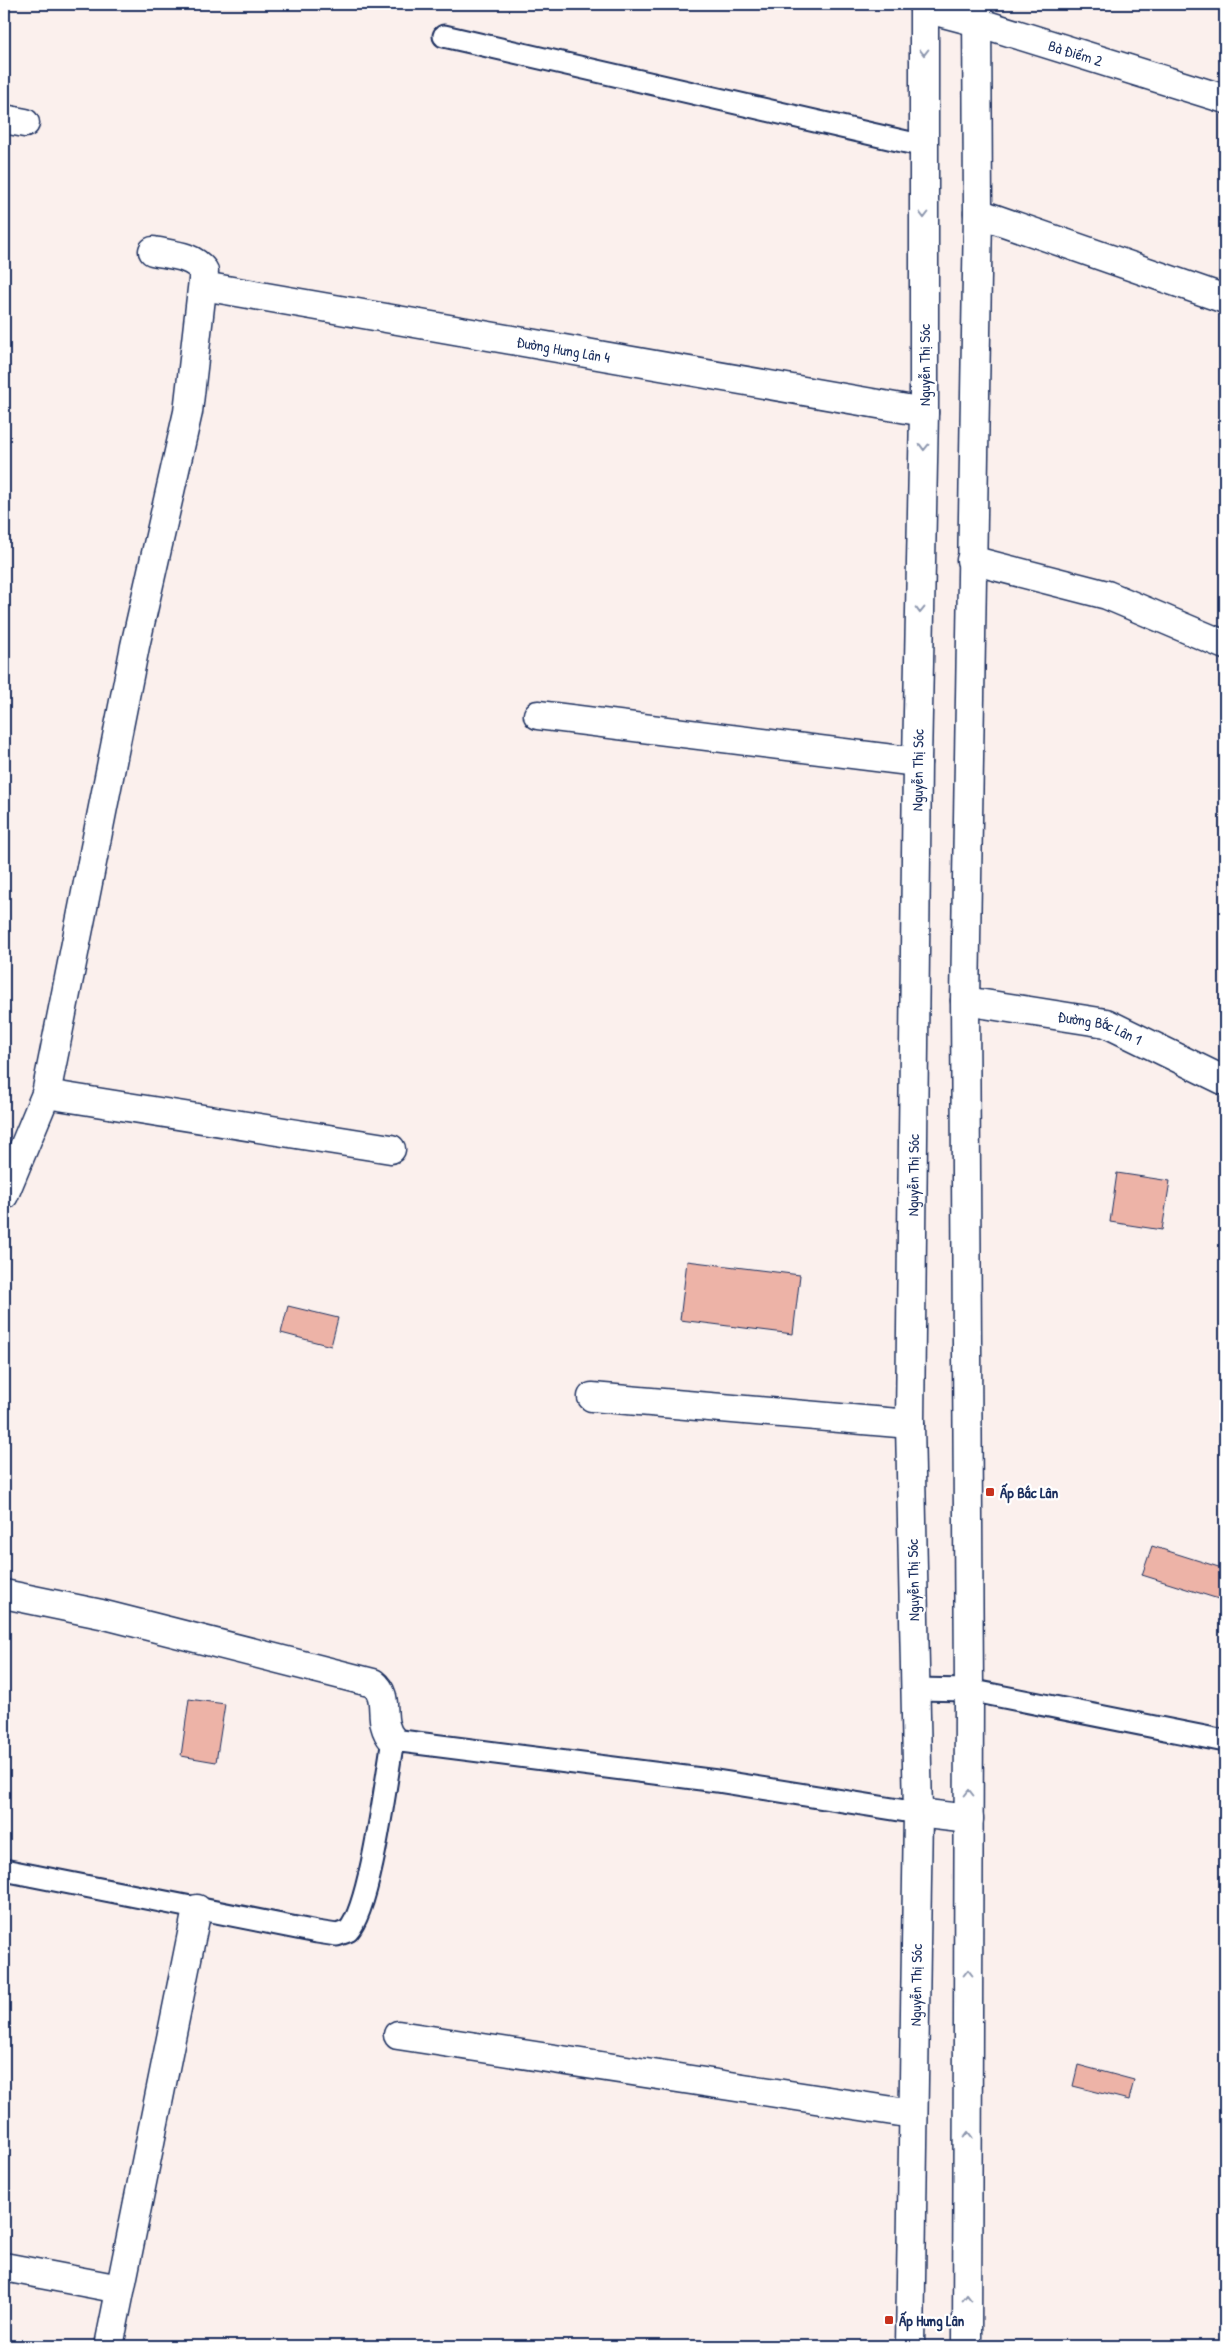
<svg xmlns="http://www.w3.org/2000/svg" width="1229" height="2350" font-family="'Patrick Hand',sans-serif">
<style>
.building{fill:#edb3a7;stroke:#1b2f5e}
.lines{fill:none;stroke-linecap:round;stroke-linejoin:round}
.service-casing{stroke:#1b2f5e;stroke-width:25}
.minor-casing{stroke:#1b2f5e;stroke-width:31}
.secondary-casing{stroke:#1b2f5e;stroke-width:31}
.service{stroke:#fff;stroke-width:21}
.minor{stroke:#fff;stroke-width:28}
.secondary{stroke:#fff;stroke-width:28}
.oneway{stroke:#8d97ae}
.poi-dot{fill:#c8321e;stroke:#fff;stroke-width:2}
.labels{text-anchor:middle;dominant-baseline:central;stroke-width:4.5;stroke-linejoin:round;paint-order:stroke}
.street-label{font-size:15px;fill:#1b2f5e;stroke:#fff}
.poi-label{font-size:15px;font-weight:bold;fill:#1b2f5e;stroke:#fff;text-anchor:start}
</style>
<rect width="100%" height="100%" fill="#fbf0ed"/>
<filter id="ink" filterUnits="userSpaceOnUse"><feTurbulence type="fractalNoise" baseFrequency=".02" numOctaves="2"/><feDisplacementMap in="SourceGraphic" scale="10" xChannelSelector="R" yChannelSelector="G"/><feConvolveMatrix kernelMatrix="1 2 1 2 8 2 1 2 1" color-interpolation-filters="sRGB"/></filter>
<g filter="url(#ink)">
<path class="building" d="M1117,1173l53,8 -8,49 -52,-8z
M687,1261l113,14 -7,59 -113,-14z
M288,1306l50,12 -7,28 -50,-13z
M1152,1546l73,23v32l-83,-26z
M189,1699l36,5 -9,58 -35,-6z
M1078,2065l56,15 -5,20 -56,-14z"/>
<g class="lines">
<g class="service-casing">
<path id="service" d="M444,36l480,110
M915,1689l54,1 256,51
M4,1870l313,62 20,3 11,-4c23,-24 38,-152 45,-191l324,41 201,32"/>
</g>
<g class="minor-casing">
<g id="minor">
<path id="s1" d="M924,8l53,14 248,77"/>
<path d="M4,119l21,4"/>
<path d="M978,213l247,86"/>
<path id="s2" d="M203,286l721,126"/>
<path d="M971,560l136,35 118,50"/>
<path d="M538,715l379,47"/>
<path id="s3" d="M965,1001l141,22 119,58"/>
<path d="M46,1094l89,-448 53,-234 16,-141c-12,-16 -32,-16 -51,-20"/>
<path d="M4,1195l42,-101 345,55"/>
<path d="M592,1397l318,27"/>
<path d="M4,1594l97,20 272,69c19,15 2,37 20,57"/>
<path d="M918,1813l51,6"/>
<path d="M398,2035l515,79"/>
<path d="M4,2267l116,22"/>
<path d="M109,2346l88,-437"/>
</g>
</g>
<g class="secondary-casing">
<g id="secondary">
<path id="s4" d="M910,2346l8,-533 -8,-389 7,-662 7,-350v-408"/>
<path d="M967,2346l2,-656 -4,-689 13,-788 -1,-209"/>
</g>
</g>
<use href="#service" class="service"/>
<use href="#minor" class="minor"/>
<use href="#secondary" class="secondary"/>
</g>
<defs><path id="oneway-chevron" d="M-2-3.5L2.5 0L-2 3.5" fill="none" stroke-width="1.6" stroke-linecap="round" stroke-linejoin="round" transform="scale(1.25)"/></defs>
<g class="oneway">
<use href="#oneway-chevron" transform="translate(924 52) rotate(90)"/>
<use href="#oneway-chevron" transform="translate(924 215) rotate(90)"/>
<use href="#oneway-chevron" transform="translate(924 447) rotate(91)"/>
<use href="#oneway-chevron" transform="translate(920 610) rotate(91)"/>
<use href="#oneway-chevron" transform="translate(969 1793) rotate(-90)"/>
<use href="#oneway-chevron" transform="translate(968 1973) rotate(-90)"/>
<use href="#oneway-chevron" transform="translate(968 2135) rotate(-90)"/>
<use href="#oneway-chevron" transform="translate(967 2298) rotate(-90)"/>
</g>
</g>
<g class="poi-dot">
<rect x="985" y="1487" width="10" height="10" rx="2.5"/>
<rect x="884" y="2315" width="10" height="10" rx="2.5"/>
</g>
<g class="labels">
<g class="street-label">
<text stroke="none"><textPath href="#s1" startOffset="158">Bà Điểm 2</textPath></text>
<text stroke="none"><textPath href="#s2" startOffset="366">Đường Hưng Lân 4</textPath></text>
<text transform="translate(924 365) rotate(-90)">Nguyễn Thị Sóc</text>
<text stroke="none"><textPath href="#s4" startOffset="1576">Nguyễn Thị Sóc</textPath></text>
<text stroke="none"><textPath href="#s3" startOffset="138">Đường Bắc Lân 1</textPath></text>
<text stroke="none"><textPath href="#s4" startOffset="1171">Nguyễn Thị Sóc</textPath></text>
<text transform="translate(913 1580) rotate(-91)">Nguyễn Thị Sóc</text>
<text stroke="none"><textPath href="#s4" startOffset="361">Nguyễn Thị Sóc</textPath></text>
</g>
<g class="poi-label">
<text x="1000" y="1492">Ấp Bắc Lân</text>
<text x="899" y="2320">Ấp Hưng Lân</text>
</g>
</g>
<rect width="1229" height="2350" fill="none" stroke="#fff" stroke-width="20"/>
<rect x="10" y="10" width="1209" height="2330" fill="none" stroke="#1b2f5e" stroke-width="2" filter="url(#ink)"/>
</svg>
